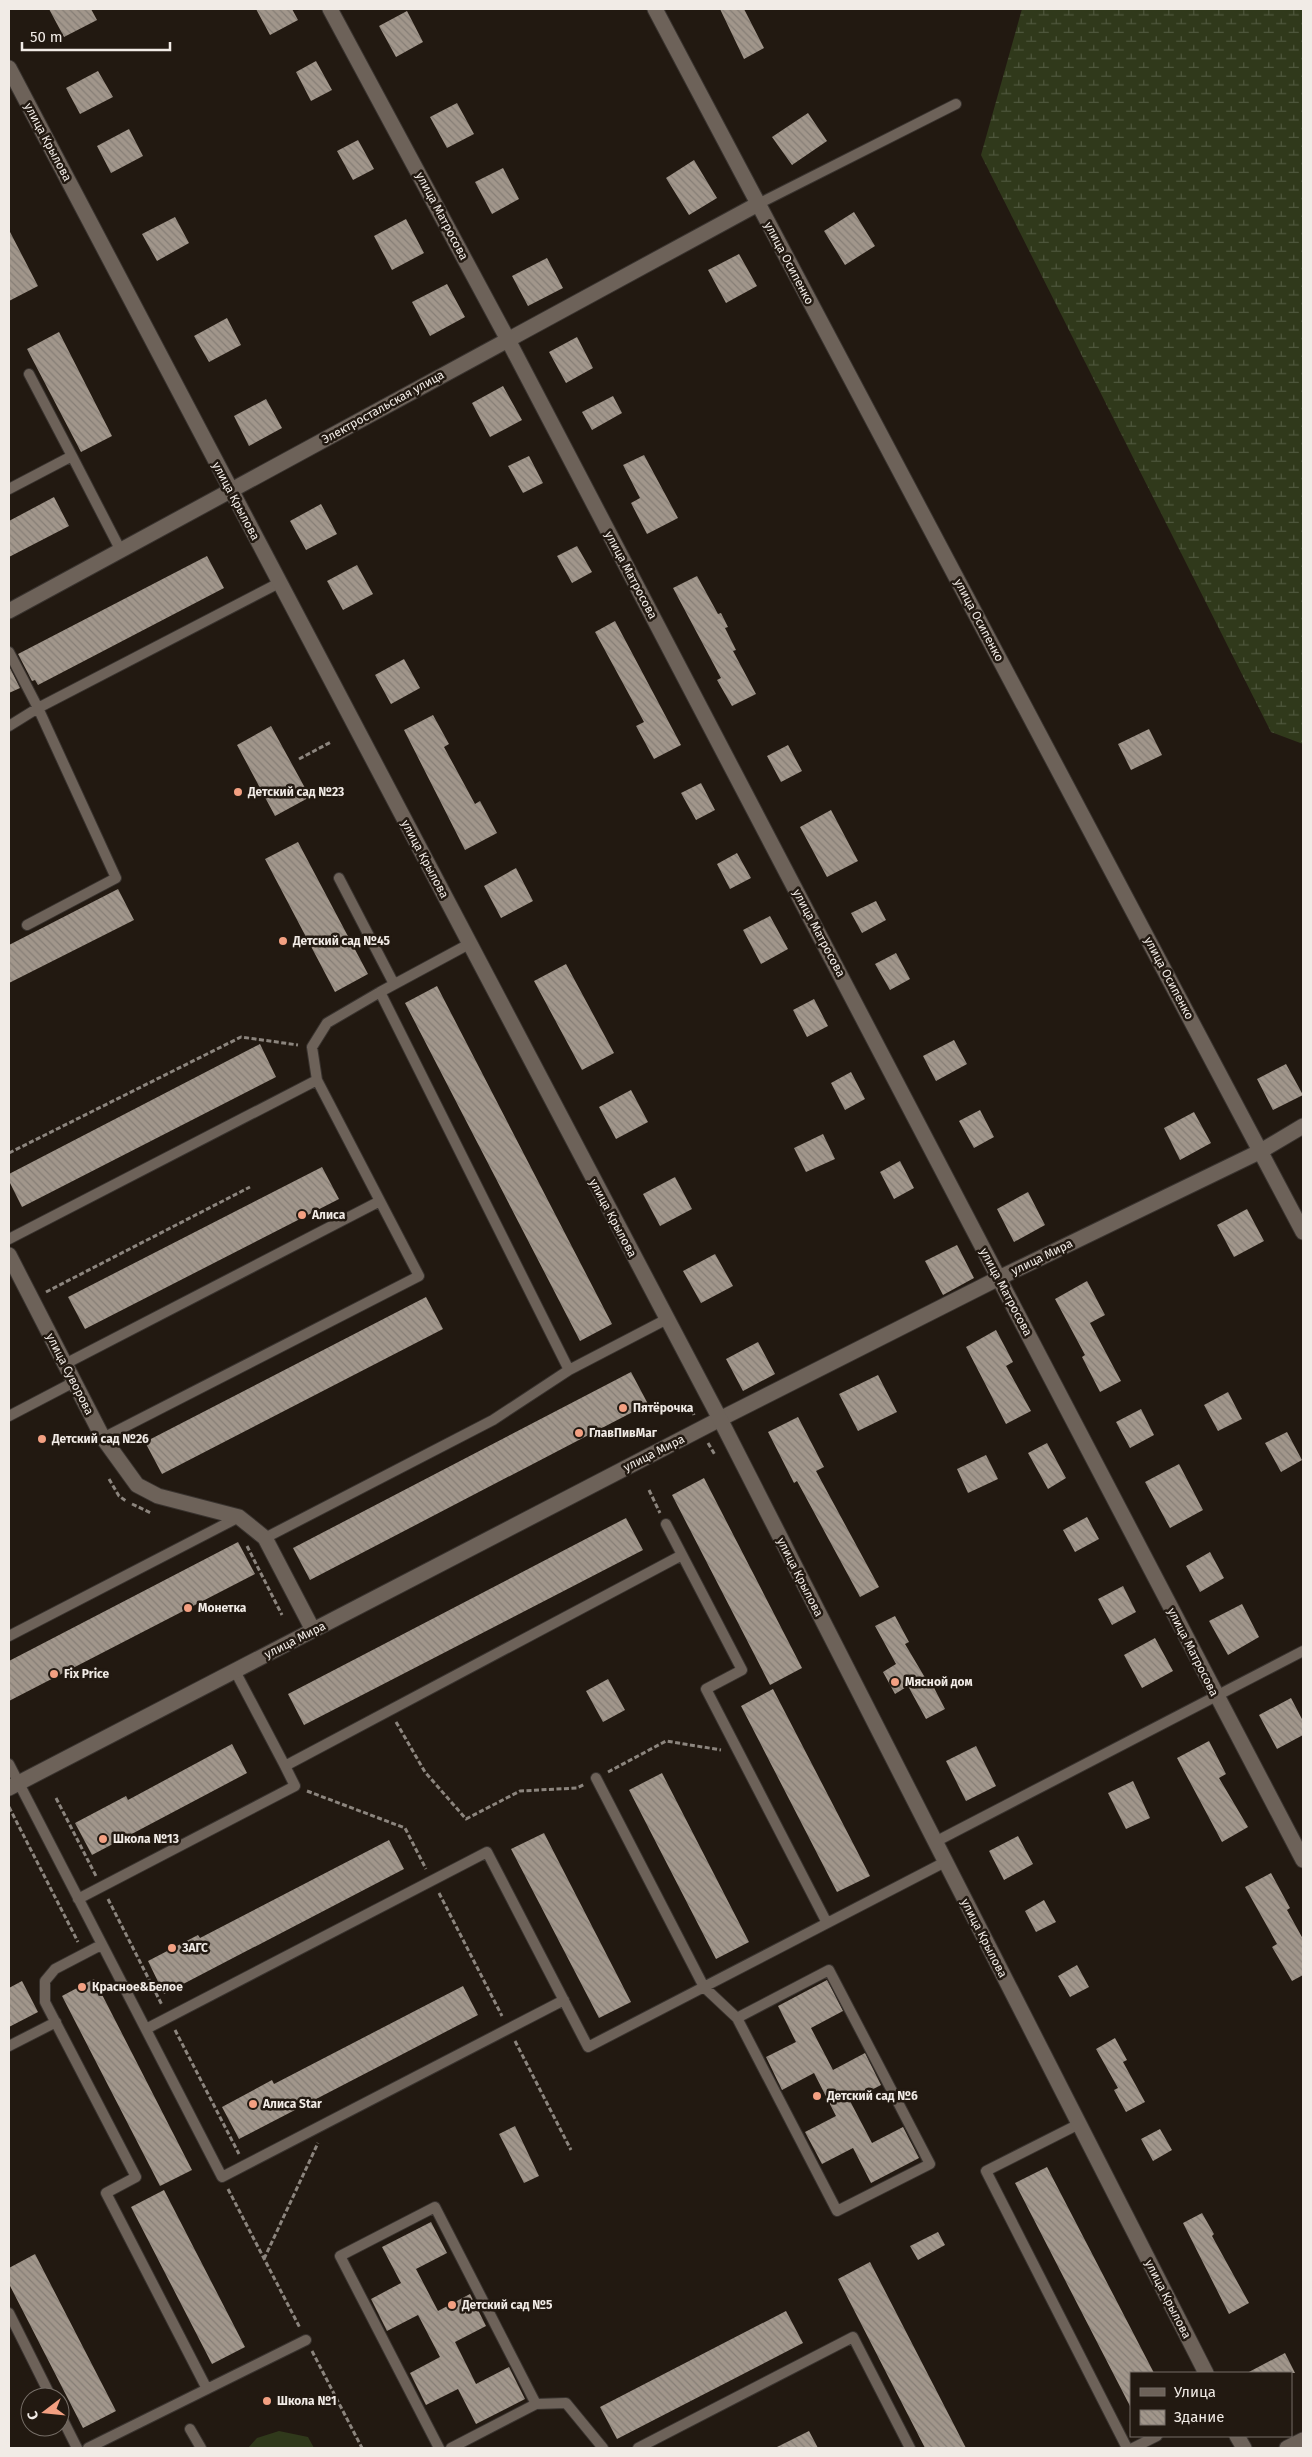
<svg xmlns="http://www.w3.org/2000/svg" width="1312" height="2457" font-family="'Fira Sans',sans-serif">
<style>
.grass{fill:#30391b}
.wetland{fill:url(#wetland-marsh)}
.building{fill:url(#building-back-hatch)}
.lines{fill:none;stroke-linecap:round;stroke-linejoin:round}
.lane-casing{stroke:#39332f;stroke-width:12}
.street-casing{stroke:#39332f;stroke-width:17}
.secondary-casing{stroke:#39332f;stroke-width:17}
.path{stroke:#8c857e;stroke-width:3;stroke-dasharray:5 2.5;stroke-linecap:butt}
.lane{stroke:#6d6259;stroke-width:10}
.street{stroke:#6d6259;stroke-width:15}
.secondary{stroke:#6d6259;stroke-width:15}
.poi-dot{fill:#f3a082;stroke:#221911;stroke-width:2}
.labels{text-anchor:middle;dominant-baseline:central;stroke-width:5;stroke-linejoin:round;paint-order:stroke}
.street-label{font-size:12px;fill:#f1ebe6;stroke:#221911}
.poi-label{font-size:12px;font-weight:bold;fill:#f1ebe6;stroke:#221911;text-anchor:start}
</style>
<defs>
<pattern id="wetland-marsh" width="20" height="14" patternUnits="userSpaceOnUse" patternTransform="scale(1.25)"><rect width="20" height="14" fill="#30391b"/><path d="M1 5h8M5 5V1M11 12h8M15 12V8" fill="none" stroke="#4e563c"/></pattern>
<pattern id="building-back-hatch" width="6" height="6" patternUnits="userSpaceOnUse" patternTransform="scale(1.25)"><rect width="6" height="6" fill="#a1968b"/><path d="M-1 5l2 2M0 0l6 6M5-1l2 2" fill="none" stroke="#867e76"/></pattern>
</defs>
<rect width="100%" height="100%" fill="#221911"/>
<path class="grass" d="M279,2431l29,6 6,11h-66l9,-10z"/>
<path class="wetland" d="M1022,9h281v735l-32,-12 -290,-577z"/>
<path class="building" d="M49,9h42l6,11 -33,17z
M256,9h36l6,11 -28,15z
M720,9h24l20,39 -20,11z
M407,11l16,31 -27,15 -17,-31z
M316,61l16,29 -21,11 -15,-29z
M98,71l15,26 -33,17 -14,-26z
M457,103l17,31 -27,14 -17,-31z
M808,113l19,28 -35,24 -20,-28z
M129,129l14,27 -32,17 -14,-27z
M358,140l16,29 -21,11 -16,-29z
M694,160l23,38 -28,17 -23,-37z
M503,168l16,31 -27,15 -17,-32z
M854,212l21,34 -30,19 -21,-34z
M175,217l14,26 -32,18 -15,-27z
M406,219l18,34 -32,17 -18,-34z
M9,230l29,56 -29,15z
M739,254l18,32 -31,17 -18,-33z
M547,258l16,30 -35,18 -16,-30z
M447,284l18,33 -35,19 -18,-34z
M227,318l14,27 -32,17 -15,-26z
M59,332l53,104 -31,16 -54,-103z
M577,337l16,31 -27,15 -17,-31z
M503,386l19,34 -32,17 -18,-34z
M613,396l9,17 -30,17 -10,-18z
M266,399l16,29 -33,18 -15,-30z
M644,455l34,63 -31,16 -16,-31 9,-5 -17,-33z
M529,456l14,27 -20,10 -15,-27z
M54,497l15,29 -60,31v-36z
M321,504l16,30 -31,16 -16,-29z
M577,546l15,26 -20,11 -15,-27z
M207,556l17,32 -186,97 -3,-5 -3,1 -14,-27z
M357,565l16,29 -30,16 -16,-29z
M697,576l21,38 3,-1 7,14 -3,1 11,22 -3,1 23,43 -24,12 -15,-26 4,-2 -48,-90z
M615,621l66,124 -27,14 -18,-33 8,-4 -49,-90z
M404,659l16,29 -29,16 -16,-29z
M9,666l11,22 -11,5z
M433,715l16,29 -5,3 31,57 5,-3 17,32 -32,17 -61,-120z
M271,726l39,71 -35,19 -38,-71z
M1149,729l13,26 -31,15 -13,-26z
M788,745l14,26 -21,11 -14,-26z
M701,783l14,27 -19,10 -15,-27z
M831,810l27,51 -31,16 -27,-50z
M298,842l70,132 -33,18 -70,-133z
M737,853l14,25 -21,11 -13,-25z
M516,868l17,33 -32,17 -17,-32z
M118,889l16,31 -125,63v-38z
M876,901l10,19 -24,13 -11,-20z
M770,916l18,33 -27,15 -18,-34z
M896,953l14,26 -20,11 -15,-26z
M566,964l48,89 -32,17 -48,-89z
M437,986l175,338 -32,17 -175,-338z
M814,999l14,27 -21,11 -14,-27z
M954,1040l13,24 -31,17 -13,-25z
M260,1044l16,33 -254,130 -13,-26v-7z
M1286,1064l17,31 -30,15 -16,-31z
M851,1072l14,27 -20,11 -14,-27z
M631,1090l17,32 -32,17 -17,-32z
M980,1110l14,27 -20,11 -15,-27z
M1194,1112l17,31 -31,17 -16,-32z
M823,1134l12,25 -29,13 -12,-24z
M900,1161l14,27 -20,11 -14,-27z
M322,1167l17,32 -254,130 -17,-32z
M675,1177l17,32 -32,17 -17,-32z
M1028,1192l17,33 -31,17 -17,-33z
M1247,1209l17,32 -30,16 -17,-32z
M957,1245l17,33 -31,17 -18,-34z
M715,1254l18,32 -32,17 -18,-32z
M1087,1281l18,34 -15,8 31,58 -21,11 -18,-35 3,-2 -30,-56z
M426,1297l17,32 -281,145 -17,-32z
M996,1330l17,32 -7,4 25,45 -25,13 -40,-77z
M758,1342l17,32 -32,17 -17,-32z
M631,1372l17,32 -338,176 -17,-32z
M878,1375l19,37 -39,19 -19,-37z
M1228,1392l14,27 -24,12 -14,-26z
M1141,1409l13,26 -24,13 -14,-26z
M798,1417l26,50 -8,4 63,116 -19,10 -63,-116 -3,2 -26,-51z
M1287,1432l15,28 -21,12 -16,-29z
M1047,1443l19,35 -18,11 -20,-36z
M986,1455l12,24 -30,14 -11,-24z
M1179,1464l24,46 -33,18 -25,-46z
M704,1478l98,190 -32,17 -98,-190z
M1087,1517l12,22 -24,13 -12,-22z
M626,1518l17,32 -339,175 -16,-31z
M238,1542l17,32 -246,127v-40z
M1210,1552l14,26 -24,14 -14,-26z
M1123,1586l13,26 -24,13 -14,-26z
M1242,1604l17,33 -31,18 -19,-34z
M895,1616l14,26 -4,2 22,37 3,-1 15,29 -19,10 -18,-33 -13,8 -12,-22 13,-8 -21,-38z
M1155,1638l18,33 -31,17 -18,-33z
M608,1679l17,31 -22,12 -17,-31z
M773,1689l97,187 -33,16 -96,-186z
M1291,1698l12,23v14l-26,14 -18,-34z
M1209,1741l17,33 -7,4 29,49 -26,15 -45,-84z
M232,1744l15,29 -155,82 -17,-32 51,-27 2,4z
M976,1746l20,40 -30,15 -20,-40z
M662,1773l87,169 -33,17 -87,-169z
M1133,1781l17,37 -24,11 -18,-36z
M544,1833l87,169 -32,16 -88,-169z
M1018,1836l15,28 -29,16 -15,-29z
M389,1840l15,29 -240,125 -16,-33 50,-26 2,3z
M1271,1873l19,35 -3,2 16,29v36l-11,6 -20,-34 5,-3 -32,-57z
M1044,1900l12,22 -20,10 -11,-21z
M1077,1965l12,22 -19,10 -12,-21z
M94,1979l98,191 -32,16 -98,-190z
M827,1980l16,31 -32,17 22,42 32,-17 16,32 -31,16 22,42 31,-16 16,31 -48,25 -18,-35 -31,16 -17,-32 31,-16 -22,-43 -32,17 -16,-33 30,-15 -18,-36z
M22,1981l16,31 -29,15v-39z
M463,1986l15,29 -239,124 -17,-32 50,-27 2,4z
M1115,2038l12,22 -4,2 22,40 -19,10 -12,-22 4,-2 -22,-39z
M515,2126l24,50 -15,7 -25,-49z
M1160,2129l12,21 -19,11 -12,-22z
M1047,2167l107,206h-23v35l-116,-225z
M164,2190l81,157 -33,17 -81,-157z
M1202,2213l12,21 -2,2 37,67 -20,11 -46,-91z
M431,2222l16,31 -31,16 22,42 32,-17 16,32 -31,16 21,42 33,-17 16,32 -49,25 -18,-35 -32,16 -16,-32 30,-16 -22,-42 -31,16 -16,-32 30,-16 -19,-36z
M938,2232l7,13 -27,15 -8,-14z
M35,2254l81,157 -33,17 -74,-144v-16z
M870,2262l96,186h-41l-87,-169z
M786,2311l17,32 -186,96 -17,-32z
M1285,2353l10,20h-48z
M809,2431l9,17h-43z"/>
<g class="lines">
<g class="lane-casing">
<path id="lane" d="M758,204l198,-100
M29,374l43,82
M9,489l63,-33 49,95
M9,652l29,56 241,-125
M9,726l29,-18 78,170 -89,47
M339,878l55,106
M469,944l-89,48 189,378
M9,1239l308,-159
M65,1364l315,-163
M9,1416l65,-34
M103,1438l316,-162 -102,-196 -5,-33 15,-24 53,-31
M666,1524l76,146 -36,19 121,234
M265,1538l228,-118 76,-50 98,-51
M9,1636l230,-119
M235,1671l50,95 397,-211
M9,1764l213,413 342,-177
M596,1778l108,209 33,31
M935,1842l368,-191
M78,1899l217,-113 -10,-20
M101,1945l-46,24 -10,12v21l91,175 -30,16 101,196
M829,1970l101,194 -93,47 -100,-193z
M146,2029l341,-177 101,195 357,-185
M9,2046l47,-24
M1079,2124l-93,47 141,277
M9,2313l42,84
M536,2404l30,-1 37,45
M60,2414l17,34
M190,2429l11,19
M88,2448l218,-108
M439,2448l-99,-192 95,-49 101,197 -85,44
M638,2448l215,-111 57,111
M1133,2448l24,-12"/>
</g>
<g class="street-casing">
<path id="street" d="M330,9l177,329 796,1522
M655,9l648,1223
M9,611l749,-407
M9,1255l94,183 34,47 21,11 81,21 26,21 48,92
M9,1788l711,-369 279,-141 262,-127 42,-25
M1287,2448l16,-8"/>
</g>
<g class="secondary-casing">
<path id="secondary" d="M9,68l711,1351 486,954
M1237,2436l7,12"/>
</g>
<path class="path" d="M299,759l32,-17
M9,1153l232,-116 57,8
M46,1292l204,-105
M690,1405l4,10
M708,1443l7,12
M109,1479l10,17 7,5
M649,1490l11,23
M132,1504l19,9
M247,1546l35,69
M396,1722l29,50 41,47 54,-28 57,-3 8,-4
M608,1772l58,-31 55,9
M307,1791l98,37 21,41
M56,1798l40,78
M9,1807l69,135
M439,1893l63,123
M108,1899l54,106
M175,2030l64,124
M515,2041l56,109
M228,2189l72,139
M264,2259l54,-116
M312,2351l50,97"/>
<use href="#lane" class="lane"/>
<use href="#street" class="street"/>
<use href="#secondary" class="secondary"/>
</g>
<g class="poi-dot">
<circle cx="238" cy="792" r="5"/>
<circle cx="283" cy="941" r="5"/>
<circle cx="302" cy="1215" r="5"/>
<circle cx="623" cy="1408" r="5"/>
<circle cx="579" cy="1433" r="5"/>
<circle cx="42" cy="1439" r="5"/>
<circle cx="188" cy="1608" r="5"/>
<circle cx="54" cy="1674" r="5"/>
<circle cx="895" cy="1682" r="5"/>
<circle cx="103" cy="1839" r="5"/>
<circle cx="172" cy="1948" r="5"/>
<circle cx="82" cy="1987" r="5"/>
<circle cx="817" cy="2096" r="5"/>
<circle cx="253" cy="2104" r="5"/>
<circle cx="452" cy="2305" r="5"/>
<circle cx="267" cy="2401" r="5"/>
</g>
<g class="labels">
<g class="street-label">
<text transform="translate(48 142) rotate(62)">улица Крылова</text>
<text transform="translate(442 216) rotate(62)">улица Матросова</text>
<text transform="translate(789 263) rotate(62)">улица Осипенко</text>
<text transform="translate(383 407) rotate(-29)">Электростальская улица</text>
<text transform="translate(236 501) rotate(62)">улица Крылова</text>
<text transform="translate(631 575) rotate(62)">улица Матросова</text>
<text transform="translate(979 620) rotate(62)">улица Осипенко</text>
<text transform="translate(425 859) rotate(62)">улица Крылова</text>
<text transform="translate(819 933) rotate(62)">улица Матросова</text>
<text transform="translate(1169 978) rotate(62)">улица Осипенко</text>
<text transform="translate(613 1218) rotate(62)">улица Крылова</text>
<text transform="translate(1042 1257) rotate(-26)">улица Мира</text>
<text transform="translate(1006 1292) rotate(62)">улица Матросова</text>
<text transform="translate(70 1374) rotate(63)">улица Суворова</text>
<text transform="translate(654 1453) rotate(-27)">улица Мира</text>
<text transform="translate(800 1577) rotate(63)">улица Крылова</text>
<text transform="translate(295 1640) rotate(-27)">улица Мира</text>
<text transform="translate(1193 1652) rotate(63)">улица Матросова</text>
<text transform="translate(984 1938) rotate(63)">улица Крылова</text>
<text transform="translate(1168 2299) rotate(63)">улица Крылова</text>
</g>
<g class="poi-label">
<text x="248" y="792">Детский сад №23</text>
<text x="293" y="941">Детский сад №45</text>
<text x="312" y="1215">Алиса</text>
<text x="633" y="1408">Пятёрочка</text>
<text x="589" y="1433">ГлавПивМаг</text>
<text x="52" y="1439">Детский сад №26</text>
<text x="198" y="1608">Монетка</text>
<text x="64" y="1674">Fix Price</text>
<text x="905" y="1682">Мясной дом</text>
<text x="113" y="1839">Школа №13</text>
<text x="182" y="1948">ЗАГС</text>
<text x="92" y="1987">Красное&amp;Белое</text>
<text x="827" y="2096">Детский сад №6</text>
<text x="263" y="2104">Алиса Star</text>
<text x="462" y="2305">Детский сад №5</text>
<text x="277" y="2401">Школа №1</text>
</g>
</g>
<rect width="1312" height="2457" fill="none" stroke="#f1ebe6" stroke-width="20"/>
<rect x="1130" y="2372" width="162" height="65" fill="#221911" stroke="#756d66"/>
<rect x="1140" y="2388" width="25" height="8" fill="#6d6259" stroke="#756d66"/>
<text x="1174" y="2397" font-size="15" fill="#f1ebe6">Улица</text>
<rect x="1140" y="2410" width="25" height="15" fill="url(#building-back-hatch)" stroke="#756d66"/>
<text x="1174" y="2422" font-size="15" fill="#f1ebe6">Здание</text>
<g transform="translate(45 2412) rotate(254)"><circle r="24" fill="#221911" stroke="#756d66"/>
<path d="M0-4L9 19L0 12L-9 19Z" fill="#f3a082"/>
<text y="-8" font-size="14" font-weight="bold" text-anchor="middle" fill="#f1ebe6">С</text>
</g>
<path d="M22 42v8h148v-8" fill="none" stroke="#f1ebe6" stroke-width="2.5"/>
<text x="30" y="42" font-size="15" fill="#f1ebe6" stroke="#221911" stroke-width="4" paint-order="stroke">50 m</text>
</svg>
